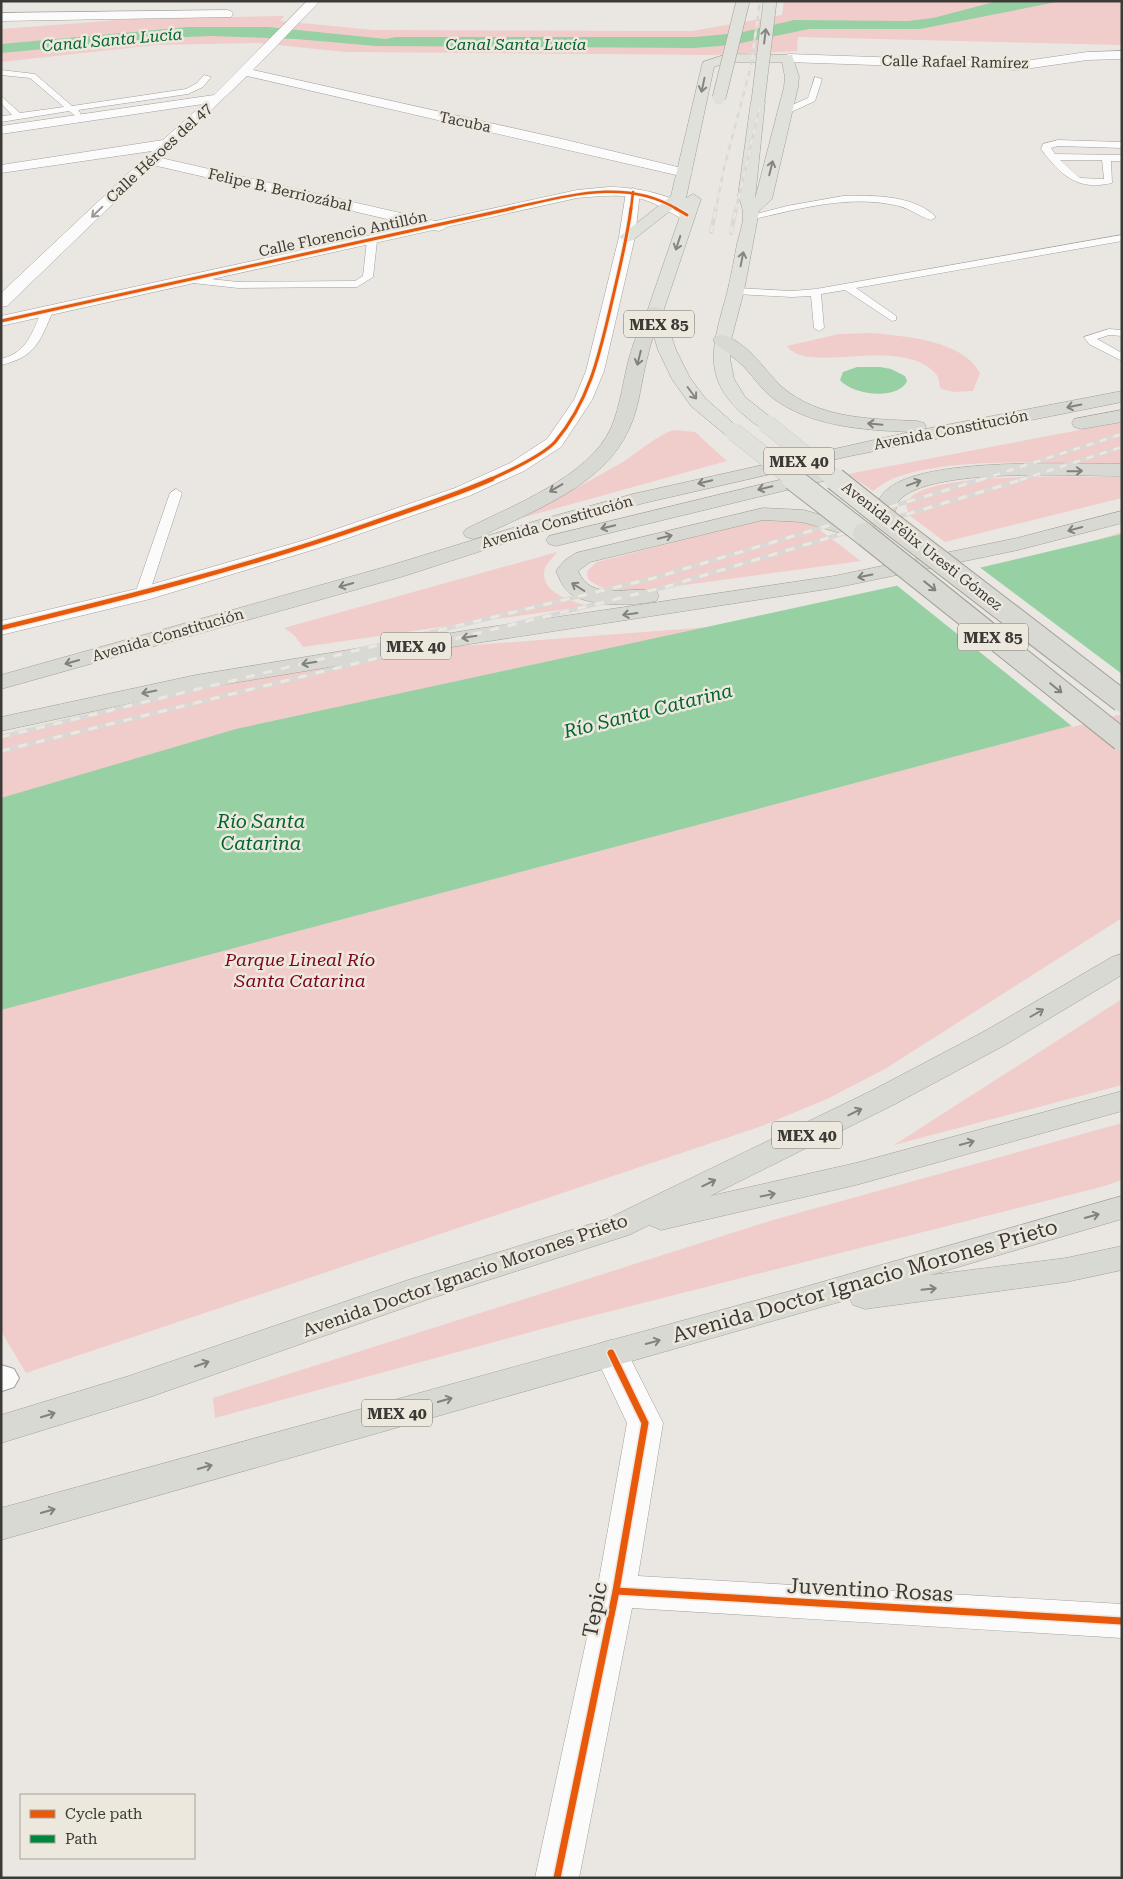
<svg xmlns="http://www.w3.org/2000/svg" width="1123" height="1879" font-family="'Roboto Serif',serif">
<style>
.green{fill:#f0cdcb}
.water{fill:#97d0a3}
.pier{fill:#eae7e2}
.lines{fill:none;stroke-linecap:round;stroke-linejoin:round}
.service-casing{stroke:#a2a09c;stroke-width:1}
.pedestrian-casing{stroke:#a2a09c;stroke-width:2}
.minor-casing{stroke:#a2a09c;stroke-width:1}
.tertiary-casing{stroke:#a2a09c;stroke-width:1}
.primary-casing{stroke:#a1a196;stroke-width:1}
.trunk-casing{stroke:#a1a196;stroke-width:1}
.service{fill:#fcfbfb;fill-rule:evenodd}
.pedestrian{fill:#fcfbfb;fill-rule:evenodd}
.minor{fill:#fcfbfb;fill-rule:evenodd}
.tertiary{fill:#fcfbfb;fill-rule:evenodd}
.primary{fill:#e1e1dc;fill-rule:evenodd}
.trunk{fill:#d8d9d2;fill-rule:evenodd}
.rail-far2-casing{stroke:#d9d8d6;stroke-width:2.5}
.rail-far1-casing{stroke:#d9d8d6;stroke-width:4}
.rail-casing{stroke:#d9d8d6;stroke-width:4.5}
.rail-far2{stroke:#ede8de;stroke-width:2;stroke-dasharray:5.5;stroke-linecap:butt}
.rail-far1{stroke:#ede8de;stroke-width:2.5;stroke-dasharray:7;stroke-linecap:butt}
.rail{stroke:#ede8de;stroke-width:3;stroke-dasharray:9;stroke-linecap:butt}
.primary-bridge-far2-casing{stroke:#a1a196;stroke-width:14;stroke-linecap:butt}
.primary-bridge-far1-casing{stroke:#a1a196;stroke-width:18;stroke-linecap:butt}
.primary-bridge-casing{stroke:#a1a196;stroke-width:24;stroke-linecap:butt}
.trunk-bridge-casing{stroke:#a1a196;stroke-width:24;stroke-linecap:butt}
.primary-bridge-far2{stroke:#e1e1dc;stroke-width:13}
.primary-bridge-far1{stroke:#e1e1dc;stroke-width:18}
.primary-bridge{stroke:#e1e1dc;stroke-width:22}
.trunk-bridge{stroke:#d8d9d2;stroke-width:22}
.cycleway-far3-casing{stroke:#ede8de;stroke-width:4}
.cycleway-far2-casing{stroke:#ede8de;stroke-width:5}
.cycleway-far1-casing{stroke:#ede8de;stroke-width:7}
.cycleway-casing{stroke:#ede8de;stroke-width:10}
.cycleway-far3{stroke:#e8590c;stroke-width:2.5}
.cycleway-far2{stroke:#e8590c;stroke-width:3}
.cycleway-far1{stroke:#e8590c;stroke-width:4.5}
.cycleway{stroke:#e8590c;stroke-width:7}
.oneway{stroke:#868581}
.oneway2{stroke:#9c9a98}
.oneway3{stroke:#82827c}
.labels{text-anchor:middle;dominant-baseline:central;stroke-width:5;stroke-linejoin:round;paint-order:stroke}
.far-street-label{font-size:15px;fill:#3c3a36;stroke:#ede8de}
.far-water-label{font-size:16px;font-style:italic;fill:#00652e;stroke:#ede8de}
.shield{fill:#ede8de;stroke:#716e68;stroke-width:1}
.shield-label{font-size:16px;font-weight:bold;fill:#3c3a36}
.park-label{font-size:18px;font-style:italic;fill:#7e0221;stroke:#ede8de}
.street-label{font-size:18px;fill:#3c3a36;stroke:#ede8de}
.water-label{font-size:19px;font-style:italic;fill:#00652e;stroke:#ede8de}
.near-street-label{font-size:21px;fill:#3c3a36;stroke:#ede8de}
</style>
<rect width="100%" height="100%" fill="#eae7e2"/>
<path class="green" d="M784,1h338v44l-324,-8 -1,14 -85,4 -367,-3 -87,-9 -102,2 -155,17v-33l131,-10 152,-3 -4,5 94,9 318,1 90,-16z
M871,333c33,3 92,7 109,40l-7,18 -18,1 -14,-3c-3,-6 -1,-12 -7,-17 -36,-36 -128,3 -147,-26l52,-12z
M1122,422v43c-65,-1 -170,-10 -230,14 -7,3 -13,8 -19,12l-25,-17z
M674,430l21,2 32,29 -213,59c36,-18 73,-37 109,-58 15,-10 36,-28 51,-32z
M1122,477v21l-177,44 -36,-27 -3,-9c2,-3 4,-8 6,-10 29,-24 169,-19 210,-19z
M761,520l47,1 53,40 -220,30c-19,0 -38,1 -53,-12l-1,-8 10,-9z
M1122,532v386l-237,151 -58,30 -65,27 -736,247 -25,-42v-596l207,-49 215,-37 351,-27 285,-70z
M557,552c-3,5 -10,11 -12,16 -7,24 26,33 42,38l-284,41 -9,-12 -10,-7z
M1122,999v86l-228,60z
M1122,1123v57l-17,6 -537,136 -353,96 -2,-20 560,-178z"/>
<path class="water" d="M998,1h64l-142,28h-111l-77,16 -38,3 -318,-2 -80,-7 -85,-3 -50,2 -160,15v-9l187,-17h80l118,12 9,-2h300l44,-4 55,-13 114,1 25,-3z
M857,367h23l11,2 14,7 2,5c-9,20 -55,14 -67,-1l3,-8z
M1122,534v178l-1121,298v-212l235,-69 747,-162z"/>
<path class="pier" d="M978,566l144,108v40l-49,13 -178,-143z"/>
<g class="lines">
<g class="service-casing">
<path id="service" d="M1,70l34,4 37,32 114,-17 11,-6 7,-8 7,2 -8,10 -15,7 -110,16 3,4 -4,3 -8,-6 -68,11v-6l11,-1 -11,-12v-7l19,17 44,-6 -34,-29 -29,-3z
M815,77l7,2 -7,22 -26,12h-6v-4l25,-11z
M1058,140l64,2v6l-64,-2 -7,2 4,6 67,1v6h-11l1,22c-34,8 -51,-7 -71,-34l2,-5zM1060,160h42l2,19 -24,-1z
M843,196c30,-1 71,-1 93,21l-5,3c-11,-3 -20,-11 -32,-14 -49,-12 -101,3 -149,14l-5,-3 42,-11z
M1122,235v6l-266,47 40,28v4l-4,1 -47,-31 -24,4 3,34 -5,3 -5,-3 -3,-32 -19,1 -56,-3 -5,-3 5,-3 56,3 24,-2z
M372,238l5,3 -4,36 -16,10 -119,1 -45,-5 -5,-3 5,-3 45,5 117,-1 8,-5 4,-35z
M48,308l5,3c-13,30 -17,46 -52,54v-6c37,-9 32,-47 47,-51z
M1109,329l13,1v6l-13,-1 -12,4 25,14v8l-33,-17 -5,-7z
M176,489l6,4 -33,101 -7,4 -5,-1 -2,-3 35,-101z"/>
</g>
<g class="pedestrian-casing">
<path id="pedestrian" d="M1,1365l13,4 5,9 -5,9 -12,4z"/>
</g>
<g class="minor-casing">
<path id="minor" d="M307,1h13l-67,69 309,69 128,31 2,3 -7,4 -438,-101 -86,82 283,65 3,3 -3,3 -5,2 -286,-66 -146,141 -6,1v-14l151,-142 -151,22v-8l162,-25 40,-36 -202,30v-8l213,-31z
M227,10l4,1 2,3 -2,3 -230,4v-8z
M1122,51v8l-35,1 -69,10 -230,-8 -6,-4 6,-4 230,8 69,-10z
M633,188l7,4 -5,45 -31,134 -12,29 -31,47 -37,24 -55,25 -150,52 -169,51 -149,36v-14l135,-32 169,-49 150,-52 55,-25 37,-24 27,-39 12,-29 33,-134 7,-45z
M611,1340l12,4 40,79 -25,153 484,28v34l-490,-30 -53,270h-44l62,-287 30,-168 -33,-70 5,-9z"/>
</g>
<g class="tertiary-casing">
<path id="tertiary" d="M609,187c23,0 71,7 86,28l-8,5c-11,-3 -21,-11 -32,-16 -25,-12 -52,-8 -78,-6l-576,128v-10l576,-126z"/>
</g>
<g class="primary-casing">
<path id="primary" d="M727,54l65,1 7,22 -1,10 -26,112 -13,12 -15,80 -13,49 -1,19 4,20 11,18 29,23 2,4 -2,4c-13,3 -20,-5 -30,-13 -45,-39 -30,-73 -17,-122 4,-16 7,-33 10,-49 5,-20 10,-28 1,-48l13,-95 7,-4 7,4 -10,98 29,-112 1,-10 -3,-15h-54l-14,5 -28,131 7,-4 8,5 -38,113 13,38 14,28 15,20 38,34 -2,4h-14l-36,-30 -19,-27 -14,-29 -11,-38 33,-96 -5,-9 -42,33 -6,2 -8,-5 52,-41 31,-131 1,-3z"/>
</g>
<g class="trunk-casing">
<path id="trunk" d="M655,307l6,1 2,4c-5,14 -12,28 -15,43 -7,25 -8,51 -19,74 -25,57 -97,82 -149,108l-7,2 -7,-2 -3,-4 3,-4c45,-23 123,-52 145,-101 10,-23 12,-49 19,-73 4,-15 11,-29 17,-43l2,-4z
M722,335c25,6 42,35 60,52 37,32 89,32 135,34l7,2 2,4 -1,2 197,-38v11l-272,54 -206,47 -98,27 -145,47 -400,112v-14l384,-108 147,-45 101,-28 277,-62c-46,-2 -97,-5 -136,-33 -12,-9 -21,-23 -31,-33 -9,-9 -18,-15 -27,-22l-3,-4 3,-4z
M1122,410v12l-41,7 -7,-2 -2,-4 2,-4z
M1122,464v12c-50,0 -179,-8 -218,20 -10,6 -7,18 -13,26l-7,2 -7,-2 -3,-4c1,-11 5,-23 15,-30 39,-31 181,-24 233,-24z
M821,470l7,2 3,4 -3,4 -272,66 -7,-2 -3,-4 3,-4z
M763,508l41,2 67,20 3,4 -3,4 -7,2 -62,-18 -39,-2 -173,42 -12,9c13,32 52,14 78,20l3,5 -3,5c-22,5 -66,6 -85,-7 -8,-6 -11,-14 -15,-23l9,-11 11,-7z
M1122,511v12l-104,27 -184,38 -364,56 -274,45 -195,42v-14l195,-42 274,-45 364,-54 183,-38z
M1122,954v21l-117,70 -110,59 -185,92 146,-33 266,-72v20l-266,74 -195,45 -12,-5 -20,10 -197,63 -285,100 -146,45v-28l128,-39 279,-96 199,-61 266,-129 112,-59 127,-74z
M1122,1196v23l-191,56 135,-17 56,-12v24l-56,12 -201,27 -12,-4 -3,-6 -849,241v-32l793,-218z"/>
</g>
<use href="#service" class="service"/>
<use href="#pedestrian" class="pedestrian"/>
<use href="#minor" class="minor"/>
<use href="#tertiary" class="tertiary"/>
<use href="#primary" class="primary"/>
<use href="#trunk" class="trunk"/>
<g class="rail-far2-casing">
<path id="rail-far2" d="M716,209l8,-41 27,-102 9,-65
M736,209l30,-128 8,-80"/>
</g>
<g class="rail-far1-casing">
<path id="rail-far1" d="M711,232l5,-24
M731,233l5,-25
M980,480l142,-46
M1020,480l102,-33"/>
</g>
<g class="rail-casing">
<path id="rail" d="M1,737l653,-159 329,-99
M1,751l664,-164 359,-108"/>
</g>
<use href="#rail-far2" class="rail-far2"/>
<use href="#rail-far1" class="rail-far1"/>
<use href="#rail" class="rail"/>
<g class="primary-bridge-far2-casing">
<path id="primary-bridge-far2" d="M719,98l24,-97
M758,101l12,-100"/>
</g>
<g class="primary-bridge-far1-casing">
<path id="primary-bridge-far1" d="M767,424l69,56
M734,432l61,48"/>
</g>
<g class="primary-bridge-casing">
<path id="primary-bridge" d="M793,479l71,55
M835,479l49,39"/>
</g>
<g class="trunk-bridge-casing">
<path id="trunk-bridge" d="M884,518l238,183
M864,534l258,206"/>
</g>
<use href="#primary-bridge-far2" class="primary-bridge-far2"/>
<use href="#primary-bridge-far1" class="primary-bridge-far1"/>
<use href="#primary-bridge" class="primary-bridge"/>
<use href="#trunk-bridge" class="trunk-bridge"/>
<g class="cycleway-far3-casing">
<path id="cycleway-far3" d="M508,209c57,-12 116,-32 169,0
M631,209l2,-17"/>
</g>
<g class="cycleway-far2-casing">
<path id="cycleway-far2" d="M675,208l12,7
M1,321l513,-113
M489,480c18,-8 53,-24 66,-38 35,-41 45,-90 57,-141 7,-31 15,-61 19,-93"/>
</g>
<g class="cycleway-far1-casing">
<path id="cycleway-far1" d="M1,628c123,-30 246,-61 366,-103 42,-15 84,-28 125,-46"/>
</g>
<g class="cycleway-casing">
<path id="cycleway" d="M616,1591l506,30
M557,1878l59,-287 29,-168 -34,-70"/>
</g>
<use href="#cycleway-far3" class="cycleway-far3"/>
<use href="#cycleway-far2" class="cycleway-far2"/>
<use href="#cycleway-far1" class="cycleway-far1"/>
<use href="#cycleway" class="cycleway"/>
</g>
<defs><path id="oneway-shaft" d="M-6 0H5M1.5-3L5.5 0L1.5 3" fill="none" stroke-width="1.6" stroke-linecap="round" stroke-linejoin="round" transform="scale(1.25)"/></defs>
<g class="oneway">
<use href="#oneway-shaft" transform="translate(765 36) rotate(-83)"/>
<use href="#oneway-shaft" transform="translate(703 85) rotate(102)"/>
<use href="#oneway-shaft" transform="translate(771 168) rotate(-76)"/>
<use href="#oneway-shaft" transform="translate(678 243) rotate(108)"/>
<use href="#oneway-shaft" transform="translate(742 259) rotate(-79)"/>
<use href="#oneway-shaft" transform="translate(692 393) rotate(53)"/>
</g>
<use class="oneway2" href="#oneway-shaft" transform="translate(97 212) rotate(136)"/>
<g class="oneway3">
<use href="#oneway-shaft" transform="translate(639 358) rotate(104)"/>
<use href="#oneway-shaft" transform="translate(1074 406) rotate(169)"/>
<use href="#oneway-shaft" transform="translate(875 424) rotate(-175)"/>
<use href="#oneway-shaft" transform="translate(1075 471) rotate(-1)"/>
<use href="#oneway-shaft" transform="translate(705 482) rotate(166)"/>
<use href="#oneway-shaft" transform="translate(914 483) rotate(-20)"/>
<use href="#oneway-shaft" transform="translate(556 488) rotate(149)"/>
<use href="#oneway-shaft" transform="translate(765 488) rotate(167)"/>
<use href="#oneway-shaft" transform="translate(608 527) rotate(166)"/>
<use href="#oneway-shaft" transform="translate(1075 529) rotate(165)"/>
<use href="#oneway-shaft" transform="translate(665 537) rotate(-14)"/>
<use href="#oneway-shaft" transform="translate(865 576) rotate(169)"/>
<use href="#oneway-shaft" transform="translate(346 585) rotate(164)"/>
<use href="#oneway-shaft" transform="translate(930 586) rotate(39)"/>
<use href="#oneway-shaft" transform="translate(578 587) rotate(-148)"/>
<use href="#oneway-shaft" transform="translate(630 614) rotate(172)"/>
<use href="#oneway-shaft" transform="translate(469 637) rotate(171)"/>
<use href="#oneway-shaft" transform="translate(72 662) rotate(164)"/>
<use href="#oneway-shaft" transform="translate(309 663) rotate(171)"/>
<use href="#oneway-shaft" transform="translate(1056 688) rotate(39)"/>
<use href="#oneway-shaft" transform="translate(149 692) rotate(168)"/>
<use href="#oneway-shaft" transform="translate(1037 1013) rotate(-30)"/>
<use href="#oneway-shaft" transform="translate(855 1112) rotate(-26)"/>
<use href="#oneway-shaft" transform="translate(967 1143) rotate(-15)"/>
<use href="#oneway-shaft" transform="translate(709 1183) rotate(-26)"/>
<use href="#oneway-shaft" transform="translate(768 1195) rotate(-12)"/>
<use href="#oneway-shaft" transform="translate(1092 1216) rotate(-16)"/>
<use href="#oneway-shaft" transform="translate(929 1289) rotate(-6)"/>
<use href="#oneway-shaft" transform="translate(653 1342) rotate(-15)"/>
<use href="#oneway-shaft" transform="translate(202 1364) rotate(-19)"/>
<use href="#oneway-shaft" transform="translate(445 1400) rotate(-16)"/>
<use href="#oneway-shaft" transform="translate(48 1415) rotate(-17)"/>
<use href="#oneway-shaft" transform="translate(205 1467) rotate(-16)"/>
<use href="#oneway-shaft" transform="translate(48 1511) rotate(-16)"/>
</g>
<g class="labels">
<g class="far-street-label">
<text transform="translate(955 62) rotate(1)">Calle Rafael Ramírez</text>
<text transform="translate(465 122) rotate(12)">Tacuba</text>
<text transform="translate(159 153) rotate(-43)">Calle Héroes del 47</text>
<text transform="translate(280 190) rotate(13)">Felipe B. Berriozábal</text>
<text transform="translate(343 234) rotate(-12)">Calle Florencio Antillón</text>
<text transform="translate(951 430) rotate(-11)">Avenida Constitución</text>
<text transform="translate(557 522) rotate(-16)">Avenida Constitución</text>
<text transform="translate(922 546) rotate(38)">Avenida Félix Uresti Gómez</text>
<text transform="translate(168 635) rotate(-16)">Avenida Constitución</text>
</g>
<g class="far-water-label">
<text transform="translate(112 40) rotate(-5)">Canal Santa Lucía</text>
<text x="516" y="44">Canal Santa Lucía</text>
</g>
<g class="shield">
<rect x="624" y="310.5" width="70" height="27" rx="4"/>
<rect x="764" y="447.5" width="70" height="27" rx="4"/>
<rect x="958" y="623.5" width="70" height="27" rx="4"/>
<rect x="381" y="632.5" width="70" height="27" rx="4"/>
<rect x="772" y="1121.5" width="70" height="27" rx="4"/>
<rect x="362" y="1399.5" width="70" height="27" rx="4"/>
</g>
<g class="shield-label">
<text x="659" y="324">MEX 85</text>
<text x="799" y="461">MEX 40</text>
<text x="993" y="637">MEX 85</text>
<text x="416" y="646">MEX 40</text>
<text x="807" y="1135">MEX 40</text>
<text x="397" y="1413">MEX 40</text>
</g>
<g class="park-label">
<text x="300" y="959">Parque Lineal Río<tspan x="300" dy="21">Santa Catarina</tspan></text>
</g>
<g class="street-label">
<text transform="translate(465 1275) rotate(-19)">Avenida Doctor Ignacio Morones Prieto</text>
</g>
<g class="water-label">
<text transform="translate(648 711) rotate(-14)">Río Santa Catarina</text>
<text x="261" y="821">Río Santa<tspan x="261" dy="22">Catarina</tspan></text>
</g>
<g class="near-street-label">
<text transform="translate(865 1281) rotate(-16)">Avenida Doctor Ignacio Morones Prieto</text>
<text transform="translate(870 1590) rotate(3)">Juventino Rosas</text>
<text transform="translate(595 1610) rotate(-79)">Tepic</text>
</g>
</g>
<rect width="1123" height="1879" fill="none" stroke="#3c3a36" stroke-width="5"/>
<rect x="20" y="1794" width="175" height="65" fill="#ede8de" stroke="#a6a29b"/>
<rect x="30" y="1810" width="25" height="8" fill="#e8590c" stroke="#a6a29b"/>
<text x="65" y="1819" font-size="15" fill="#3c3a36">Cycle path</text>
<rect x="30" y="1835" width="25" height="8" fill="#00873e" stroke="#a6a29b"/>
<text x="65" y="1844" font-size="15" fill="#3c3a36">Path</text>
</svg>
